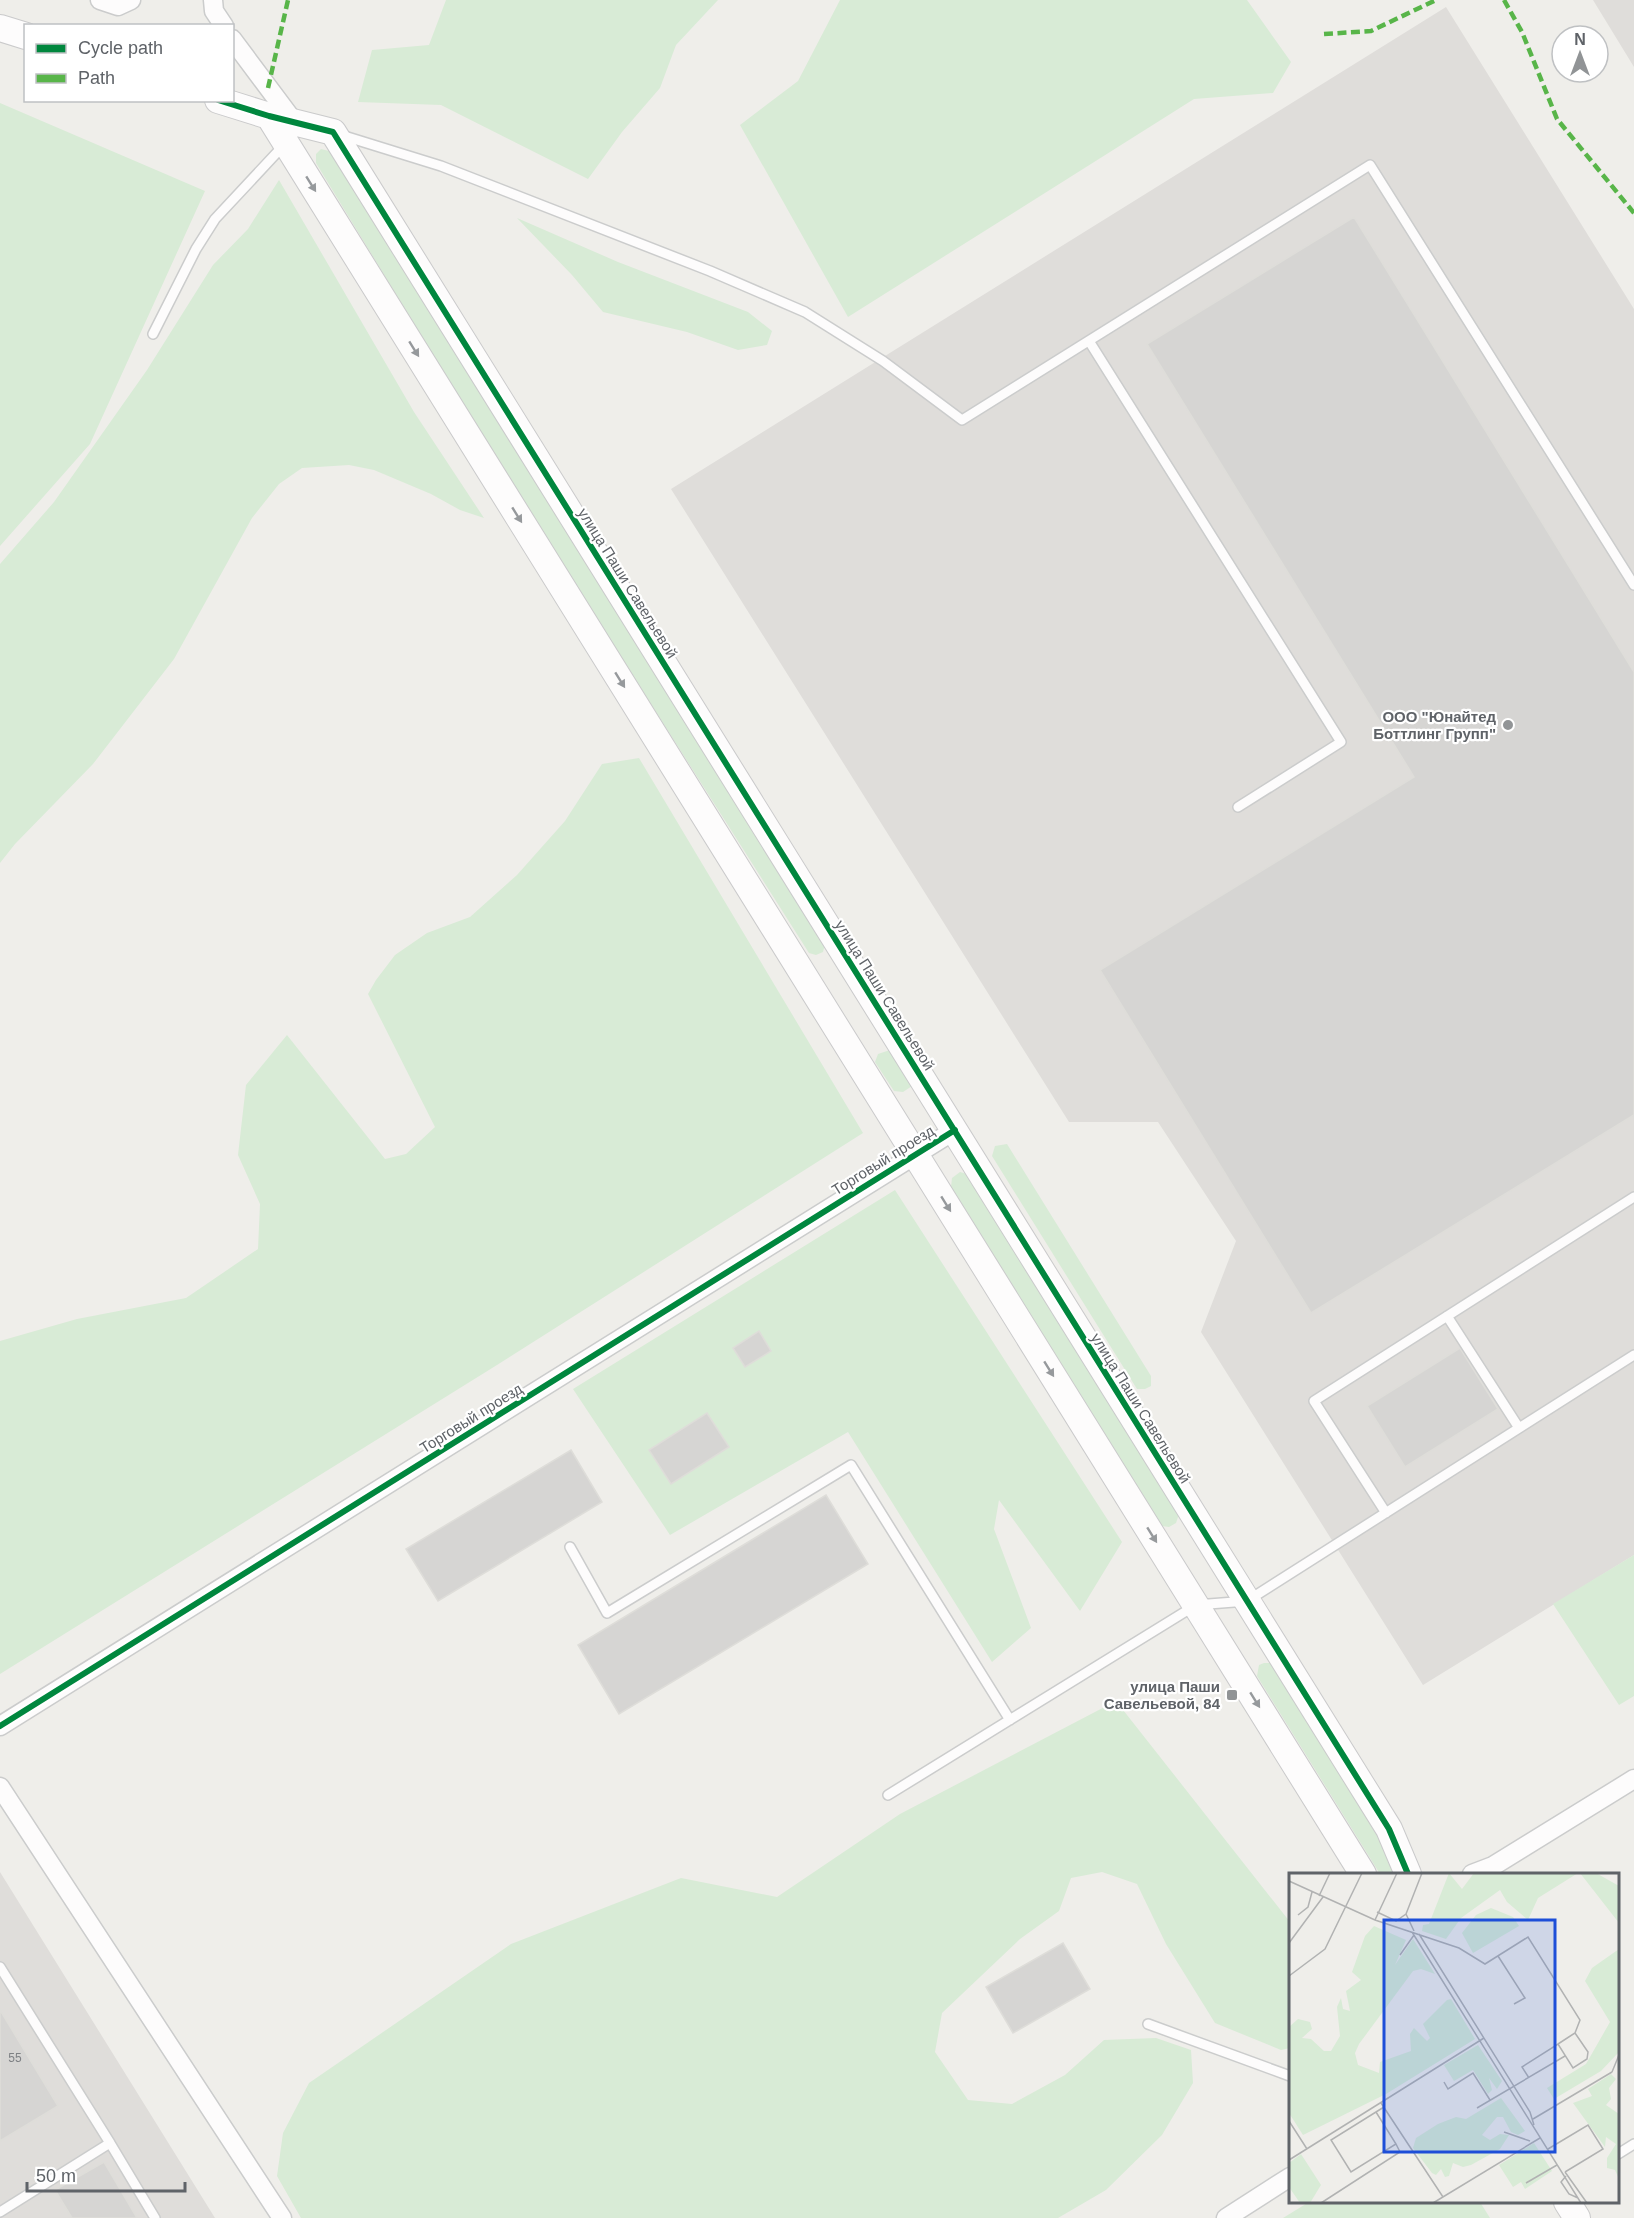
<svg xmlns="http://www.w3.org/2000/svg" width="1634" height="2218" font-family="Helvetica,sans-serif">
<style>
.industrial{fill:#dfddda}
.green{fill:#d8ebd6}
.building{fill:#d6d5d3;stroke:#deddd9;stroke-width:1.5}
.lines{fill:none;stroke-linecap:round;stroke-linejoin:round}
.lane-casing{stroke:#cbcccc;stroke-width:12}
.street-casing{stroke:#cbcccc;stroke-width:21}
.secondary-casing{stroke:#cacacb;stroke-width:28}
.lane{stroke:#fdfcfc;stroke-width:9}
.street{stroke:#fdfcfc;stroke-width:18}
.secondary{stroke:#fdfcfc;stroke-width:26}
.quiet{stroke:#58b549;stroke-width:4.5;stroke-dasharray:9 4.5;stroke-linecap:butt}
.cycleway-casing{stroke:#fff;stroke-width:10}
.cycleway{stroke:#00873e;stroke-width:6}
.oneway{fill:#96999c}
.poi-dot{fill:#919496;stroke:#fff;stroke-width:2}
.labels{text-anchor:middle;dominant-baseline:central;stroke-width:4.5;stroke-linejoin:round;paint-order:stroke}
.number-label{font-size:12px;fill:#7e8184}
.street-label{font-size:15px;fill:#5f6368;stroke:#fff}
.poi-label{font-size:15px;font-weight:bold;fill:#5f6368;stroke:#fff;text-anchor:end}
.inset-road{fill:none;stroke:#b1b2b2;stroke-width:1.5}
.view{fill:#1d4ed8;fill-opacity:0.15;stroke:#1d4ed8;stroke-width:3}
.inset-edge{fill:none;stroke:#5f6368;stroke-width:3}
</style>
<rect width="100%" height="100%" fill="#efeeea"/>
<path class="industrial" d="M1593,0h41v67z
M1446,7l188,302v1246l-211,130 -222,-353 35,-91 -78,-119h-89l-398,-633z
M0,1872l215,346h-215z"/>
<path class="green" d="M446,0h272l-42,45 -16,43 -38,44 -34,47 -147,-74 -83,-3 14,-52 57,-5z
M840,0h407l44,62 -18,31 -79,6 -346,218 -108,-192 58,-44z
M0,103l205,88 -115,253 -90,102z
M321,149l8,2 45,67 452,722 -3,12 -7,3 -7,-2 -299,-471 -194,-319v-9z
M279,180l135,232 70,106 -24,-8 -29,-16 -57,-24 -25,-5 -47,3 -23,16 -27,34 -78,141 -81,105 -78,80 -15,19v-299l54,-62 93,-132 66,-105 35,-36z
M517,218l101,44 130,50 24,19 -5,14 -29,5 -51,-18 -84,-20 -31,-37z
M639,758l224,375 -366,232 -497,309v-333l77,-22 109,-21 72,-49 2,-45 -22,-49 8,-70 41,-50 98,124 21,-5 29,-27 -67,-133 8,-14 19,-25 32,-22 43,-16 47,-42 48,-54 37,-57z
M890,1050l22,36 -9,6 -9,-1 -19,-29 3,-8z
M1007,1144l144,232v10l-6,3h-8l-145,-233 3,-10z
M960,1172l7,2 212,340 -3,9 -7,4 -7,-1 -211,-339 1,-9z
M895,1190l227,352 -42,69 -81,-111 -5,29 37,99 -39,34 -144,-230 -178,103 -97,-146z
M1634,1555v141l-15,9 -66,-101z
M1264,1663h9l126,201 -3,10h-16l-123,-198 2,-11z
M1116,1701l174,221v126l-9,2 -66,-27 -49,-79 -29,-60 -35,-12 -31,6 -12,33 -39,28 -78,74 -7,39 33,48 44,4 53,-29 39,-35 52,-2 35,12 2,33 -31,52 -56,55 -48,28h-757l-24,-42 6,-43 26,-50 202,-139 170,-66 96,19 123,-83z
M1309,2202h171l10,16h-207z"/>
<path class="building" d="M1354,217l280,455v443l-323,198 -211,-343 314,-193 -267,-433z
M759,1331l12,20 -26,16 -12,-19z
M1460,1348l38,61 -93,58 -38,-61z
M707,1413l22,34 -58,37 -22,-34z
M571,1450l31,52 -164,99 -32,-52z
M826,1495l42,69 -249,150 -41,-69z
M1063,1943l27,46 -77,44 -27,-46z
M0,2010l58,96 -58,35z
M104,2162l33,56h-65l-17,-28z"/>
<g class="lines">
<g class="lane-casing">
<path id="lane" d="M341,135l100,31 269,105 95,41 78,49 79,59 408,-255 264,420
M153,334l43,-85 19,-30 69,-74
M1089,341l252,401 -103,65
M1447,1316l72,112
M1386,1513l-72,-112 320,-204
M570,1547l37,66 244,-148 159,255
M888,1795l308,-190 51,-4 387,-246
M0,1967l110,176 -110,69
M1148,2024l142,52
M110,2143l45,75
M1618,2154l16,-10"/>
</g>
<g class="street-casing">
<path id="street" d="M100,0l18,6 13,-6
M213,0l1,11 10,15
M232,39l62,83
M0,1726l955,-596
M0,1787l282,431
M1472,1874l21,-8 141,-87
M1226,2218l64,-41"/>
</g>
<g class="secondary-casing">
<path id="secondary" d="M0,28l26,8
M218,100l51,16 64,16 1056,1697 19,45
M269,116l1094,1758
M1567,2202l10,16"/>
</g>
<use href="#lane" class="lane"/>
<use href="#street" class="street"/>
<use href="#secondary" class="secondary"/>
<path class="quiet" d="M1504,0l18,32 35,87 77,94
M1324,34l47,-3 65,-31
M268,88l20,-88"/>
<g class="cycleway-casing">
<path id="cycleway" d="M218,100l51,16 64,16 1056,1697 19,45
M0,1726l955,-596"/>
</g>
<use href="#cycleway" class="cycleway"/>
</g>
<defs><path id="oneway-solid" d="M-6-.8H1V-3.2L6.5 0L1 3.2V.8H-6Z" transform="scale(1.5)"/></defs>
<g class="oneway">
<use href="#oneway-solid" transform="translate(311 184) rotate(58)"/>
<use href="#oneway-solid" transform="translate(414 349) rotate(58)"/>
<use href="#oneway-solid" transform="translate(517 515) rotate(58)"/>
<use href="#oneway-solid" transform="translate(620 680) rotate(58)"/>
<use href="#oneway-solid" transform="translate(946 1204) rotate(58)"/>
<use href="#oneway-solid" transform="translate(1049 1369) rotate(58)"/>
<use href="#oneway-solid" transform="translate(1152 1535) rotate(58)"/>
<use href="#oneway-solid" transform="translate(1255 1700) rotate(58)"/>
</g>
<g class="poi-dot">
<circle cx="1508" cy="725" r="6"/>
<rect x="1226" y="1689" width="12" height="12" rx="3"/>
</g>
<g class="labels">
<g class="number-label">
<text x="15" y="2058">55</text>
</g>
<g class="street-label">
<text transform="translate(628 583) rotate(58)">улица Паши Савельевой</text>
<text transform="translate(885 995) rotate(58)">улица Паши Савельевой</text>
<text transform="translate(883 1160) rotate(-32)">Торговый проезд</text>
<text transform="translate(1141 1408) rotate(58)">улица Паши Савельевой</text>
<text transform="translate(471 1418) rotate(-32)">Торговый проезд</text>
</g>
<g class="poi-label">
<text x="1496" y="716">ООО "Юнайтед<tspan x="1496" dy="17">Боттлинг Групп"</tspan></text>
<text x="1220" y="1686">улица Паши<tspan x="1220" dy="17">Савельевой, 84</tspan></text>
</g>
</g>
<g transform="translate(1289 1873)">
<rect width="330" height="330" fill="#efeeea"/>
<path d="M160,0l13,16 12,-16h104l-40,25 -10,22 -21,-18 -7,-12 -39,28 -15,21 -24,-8 1,-6 6,-1zM291,0h16l23,13v37zM202,35l22,9 6,9 -46,27 -11,-20 14,-18zM85,53l32,14 -11,25 18,-26 22,35 -14,-5 -8,2 -54,73 -4,9 3,12 21,8 1,-11 31,-11 -1,-17 4,-6 13,13 3,-3 -7,-14 24,-24 4,-1 24,40 -89,55 -83,41 -14,-22v-86l9,-8 12,3 2,7 -10,9 9,1 13,12h7l9,-15 -3,-29 4,-9 2,11 7,2 -4,-20 15,-11 -9,-8 13,-36zM330,76v103l-18,19 -47,28 -7,-11 39,-24 24,-42 -25,-41 7,-13zM189,172l24,36 -5,8 -8,-11 3,12 -4,4 -15,-24 -19,11 -10,-16zM322,201l5,5 -7,9 2,11 -5,6 13,9v65l-4,-9 -8,-2v-10l9,-14 -10,-7 -1,10 -32,-44 19,-7 -4,-7zM212,225l24,33 -7,4 -7,-3 -8,-15h-6l-15,18 8,5 10,-6 9,1 -9,14 -29,16 -8,2 -10,-4 -4,13 -4,1 -4,-8 -5,6 -4,-2 -19,-25 3,-10 22,-14 18,-7 10,2zM245,270l18,28 -27,18 -4,-7 -8,5 -14,-22zM12,281l20,31 -11,18h-10l-11,-16v-24z" fill="#d8ebd6"/>
<path class="inset-road" d="M0,8l86,39 84,28 26,16 43,-27 52,83 -5,13 -17,11M30,23l11,-23M88,39l19,9 10,-7 16,-41M117,41l8,17M9,42l10,-8 4,-15M86,47l22,-47M123,59l169,271M130,61l111,178 4,13M0,70l34,-46M111,82l14,-20M209,83l27,42 -11,6M0,103l36,-27 37,-76M323,199l7,-17M240,205l-7,-11 36,-23 15,24 14,-9 1,-7 -13,-19M155,209l4,7 25,-16 17,27M92,230l62,94M188,235l88,-52M87,239l20,32 -45,28 -20,-32 53,-33M244,246l79,-47M0,248l18,28M215,259l26,9M259,276l40,-24 15,24 -38,23M0,287l195,-122M276,299l22,31M277,303l-5,6 8,12 9,4M237,310l31,-18M32,330l79,-51 -4,-8M144,330l107,-65"/>
<path class="view" d="M95,47h171v232h-171z"/>
<rect width="330" height="330" class="inset-edge"/>
</g>
<rect x="24" y="24" width="210" height="78" fill="#ffffff" stroke="#bfc1c3" stroke-width="1.5"/>
<rect x="36" y="44" width="30" height="9" fill="#00873e" stroke="#bfc1c3" stroke-width="1.5"/>
<text x="78" y="54" font-size="18" fill="#5f6368">Cycle path</text>
<rect x="36" y="74" width="30" height="9" fill="#58b549" stroke="#bfc1c3" stroke-width="1.5"/>
<text x="78" y="84" font-size="18" fill="#5f6368">Path</text>
<g transform="translate(1580 54)"><circle r="28" fill="#ffffff" stroke="#bfc1c3" stroke-width="1.5"/>
<path d="M0-4.5L10 22L0 15L-10 22Z" fill="#919496"/>
<text y="-9" font-size="16" font-weight="bold" text-anchor="middle" fill="#5f6368">N</text>
</g>
<path d="M27 2182v9h158v-9" fill="none" stroke="#5f6368" stroke-width="3"/>
<text x="36" y="2182" font-size="18" fill="#5f6368" stroke="#ffffff" stroke-width="4.5" paint-order="stroke">50 m</text>
</svg>
